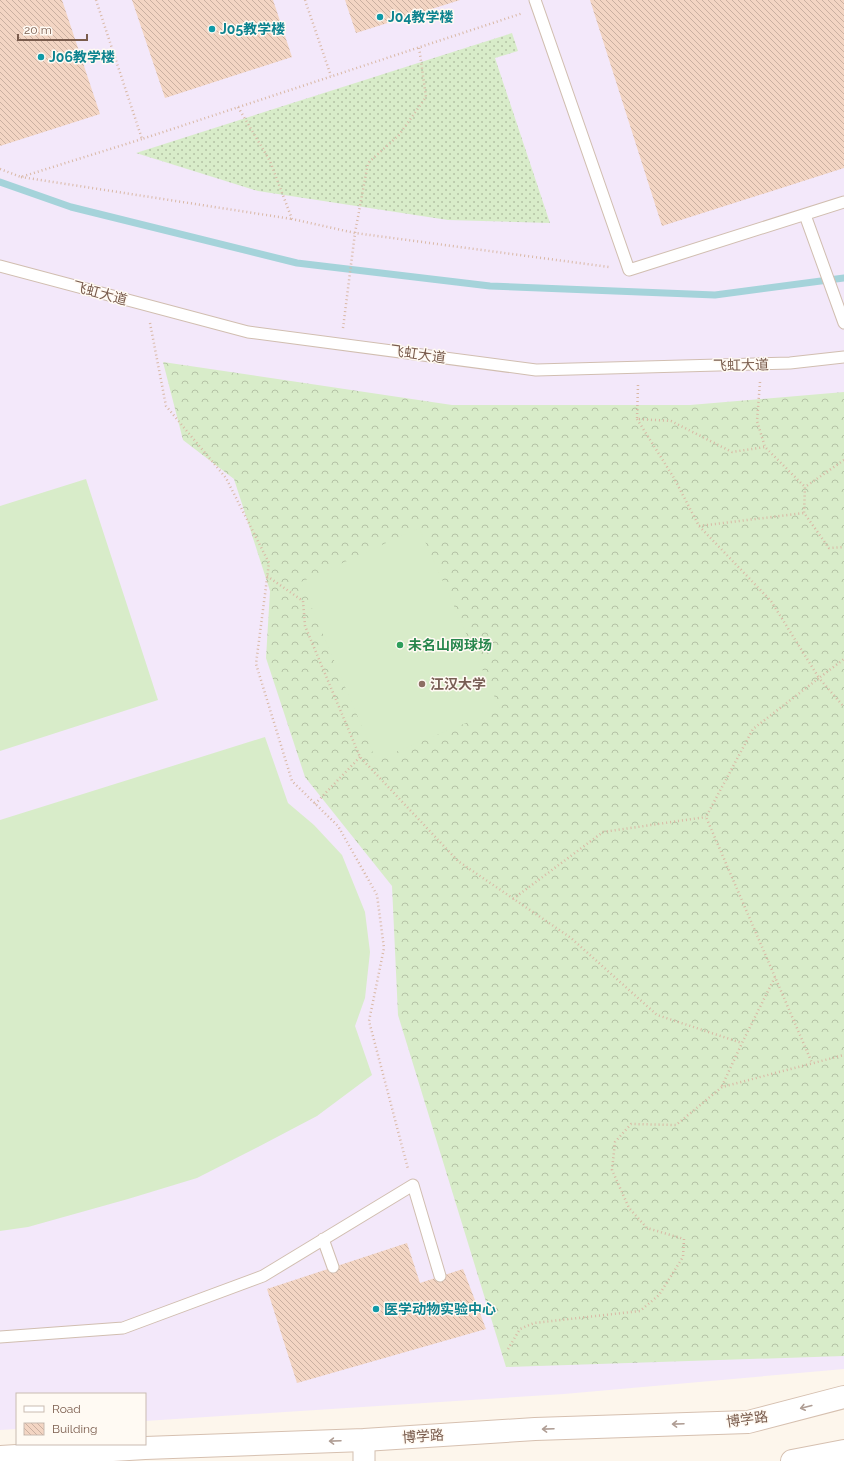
<svg xmlns="http://www.w3.org/2000/svg" width="844" height="1461" font-family="Raleway,'Noto Sans SC',sans-serif">
<style>
.education{fill:#f3e8fa}
.grass{fill:url(#grass-dots)}
.forest{fill:url(#forest-crowns)}
.garden{fill:#d8ecc9}
.lines{fill:none;stroke-linecap:round;stroke-linejoin:round}
.stream{stroke:#a5d3da;stroke-width:7}
.building{fill:url(#building-back-hatch)}
.service-casing{stroke:#d1beb0;stroke-width:13}
.minor-casing{stroke:#d1beb0;stroke-width:23}
.secondary-casing{stroke:#d6c0b0;stroke-width:24}
.path{stroke:#d9b8a5;stroke-width:2.5;stroke-dasharray:1 3;stroke-linecap:butt}
.service{stroke:#fff;stroke-width:11}
.minor{stroke:#fff;stroke-width:21}
.secondary{stroke:#fff;stroke-width:22}
.oneway{stroke:#af9d94}
.culture-dot{fill:#0f9aa8;stroke:#fffaf3;stroke-width:1.5}
.leisure-dot{fill:#2e9e5b;stroke:#fffaf3;stroke-width:1.5}
.education-dot{fill:#8d6e63;stroke:#fffaf3;stroke-width:1.5}
.labels{text-anchor:middle;dominant-baseline:central;stroke-width:3;stroke-linejoin:round;paint-order:stroke}
.culture-label{font-size:14px;font-weight:bold;fill:#0d838f;stroke:#fffaf3;text-anchor:start}
.street-label{font-size:14px;fill:#7a5c4d;stroke:#fffaf3}
.leisure-label{font-size:14px;font-weight:bold;fill:#27864d;stroke:#fffaf3;text-anchor:start}
.education-label{font-size:14px;font-weight:bold;fill:#785e54;stroke:#fffaf3;text-anchor:start}
</style>
<defs>
<pattern id="grass-dots" width="8" height="8" patternUnits="userSpaceOnUse"><rect width="8" height="8" fill="#d8ecc9"/><path d="M2 2h.1M6 6h.1" fill="none" stroke="#b4c2a5" stroke-width="1.8" stroke-linecap="round"/></pattern>
<pattern id="forest-crowns" width="20" height="18" patternUnits="userSpaceOnUse"><rect width="20" height="18" fill="#d8ecc9"/><path d="M2 6a3 3 0 1 1 6 0M12 15a3 3 0 1 1 6 0" fill="none" stroke="#b4c2a5"/></pattern>
<pattern id="building-back-hatch" width="6" height="6" patternUnits="userSpaceOnUse"><rect width="6" height="6" fill="#f3d5c3"/><path d="M-1 5l2 2M0 0l6 6M5-1l2 2" fill="none" stroke="#cab0a1"/></pattern>
</defs>
<rect width="100%" height="100%" fill="#fdf6ec"/>
<path class="education" d="M0,0h844v1369l-280,25 -419,27v-27h-128v35l-17,1z"/>
<path class="grass" d="M512,33l6,18 -23,7 55,165 -102,-3 -190,-29 -122,-38z"/>
<path class="forest" d="M163,362l289,43h238l154,-13v964l-338,11 -108,-352 -6,-129 -87,-109 -39,-119 4,-67 -36,-112 -51,-39z"/>
<path class="garden" d="M86,479l72,221 -158,51v-245z
M419,528l81,181 -124,51 -75,-178z
M265,737l23,66 26,22 28,30 23,57 5,40 -5,46 -10,28 17,49 -55,41 -59,31 -61,31 -69,21 -100,28 -28,4v-411z"/>
<g class="lines">
<path class="stream" d="M0,182l71,25 226,56 193,23 225,9 129,-17"/>
</g>
<path class="building" d="M0,0h62l38,114 -100,32z
M132,0h141l19,57 -127,41z
M345,0h115l-104,33z
M590,0h254v168l-182,58z
M407,1243l13,40 43,-14 23,60 -189,54 -30,-94z"/>
<g class="lines">
<g class="service-casing">
<path id="service" d="M535,0l94,270 215,-68
M805,215l39,108
M0,266l248,66 288,38 254,-7 54,-6
M323,1239l10,28
M0,1337l123,-9 140,-52 150,-91 27,91"/>
</g>
<g class="minor-casing">
<path id="minor" d="M364,1440v21"/>
</g>
<g class="secondary-casing">
<path id="secondary" d="M0,1457l145,-9 219,-8 171,-11 213,-7 96,-25
M792,1461l52,-10"/>
</g>
<path class="path" d="M96,0l46,139 381,-126
M305,0l26,76
M238,107l32,54 22,58 63,14 254,34
M0,169l21,8 121,-38
M21,177l271,42
M150,323l16,83 60,72 43,85 -13,101 36,117 46,45 39,69 7,53 -15,73 39,148
M343,328l12,-95 13,-70 31,-28 27,-38 -7,-50
M760,382l-3,39 8,26 40,40
M638,385l-1,34 34,2 61,31 33,-5
M637,419l37,59 25,48 72,75 48,77 25,-19
M844,460l-39,27 -1,26 25,35 15,-1
M699,526l105,-13
M267,576l36,25 2,25 55,131 98,104 113,77 86,77 85,28
M315,804l45,-47
M513,899l90,-67 103,-15
M775,977l-69,-160 47,-88 66,-51 25,29
M722,1086l20,-43 33,-66 37,86
M508,1349l12,-20 14,-6 106,-12 19,-16 24,-38 1,-18 -37,-11 -18,-20 -17,-38 3,-28 16,-18 45,1 46,-38 122,-32"/>
<use href="#service" class="service"/>
<use href="#minor" class="minor"/>
<use href="#secondary" class="secondary"/>
</g>
<defs><path id="oneway-shaft" d="M-6 0H5M1.5-3L5.5 0L1.5 3" fill="none" stroke-width="1.6" stroke-linecap="round" stroke-linejoin="round"/></defs>
<g class="oneway">
<use href="#oneway-shaft" transform="translate(806 1407) rotate(166)"/>
<use href="#oneway-shaft" transform="translate(678 1424) rotate(178)"/>
<use href="#oneway-shaft" transform="translate(548 1429) rotate(178)"/>
<use href="#oneway-shaft" transform="translate(335 1441) rotate(178)"/>
</g>
<g class="culture-dot">
<circle cx="380" cy="17" r="4"/>
<circle cx="212" cy="29" r="4"/>
<circle cx="41" cy="57" r="4"/>
<circle cx="376" cy="1309" r="4"/>
</g>
<circle class="leisure-dot" cx="400" cy="645" r="4"/>
<circle class="education-dot" cx="422" cy="684" r="4"/>
<g class="labels">
<g class="culture-label">
<text x="388" y="17">J04教学楼</text>
<text x="220" y="29">J05教学楼</text>
<text x="49" y="57">J06教学楼</text>
<text x="384" y="1309">医学动物实验中心</text>
</g>
<g class="street-label">
<text transform="translate(100 293) rotate(15)">飞虹大道</text>
<text transform="translate(418 354) rotate(8)">飞虹大道</text>
<text transform="translate(741 365) rotate(-1)">飞虹大道</text>
<text transform="translate(747 1419) rotate(-8)">博学路</text>
<text transform="translate(423 1436) rotate(-4)">博学路</text>
</g>
<g class="leisure-label">
<text x="408" y="645">未名山网球场</text>
</g>
<g class="education-label">
<text x="430" y="684">江汉大学</text>
</g>
</g>
<rect x="16" y="1393" width="130" height="52" fill="#fffaf3" stroke="#cabbb1"/>
<rect x="24" y="1406" width="20" height="6" fill="#ffffff" stroke="#cabbb1"/>
<text x="52" y="1413" font-size="12" fill="#7a5c4d">Road</text>
<rect x="24" y="1423" width="20" height="12" fill="url(#building-back-hatch)" stroke="#cabbb1"/>
<text x="52" y="1433" font-size="12" fill="#7a5c4d">Building</text>
<path d="M18 34v6h69v-6" fill="none" stroke="#7a5c4d" stroke-width="2"/>
<text x="24" y="34" font-size="12" fill="#7a5c4d" stroke="#fffaf3" stroke-width="3" paint-order="stroke">20 m</text>
</svg>
